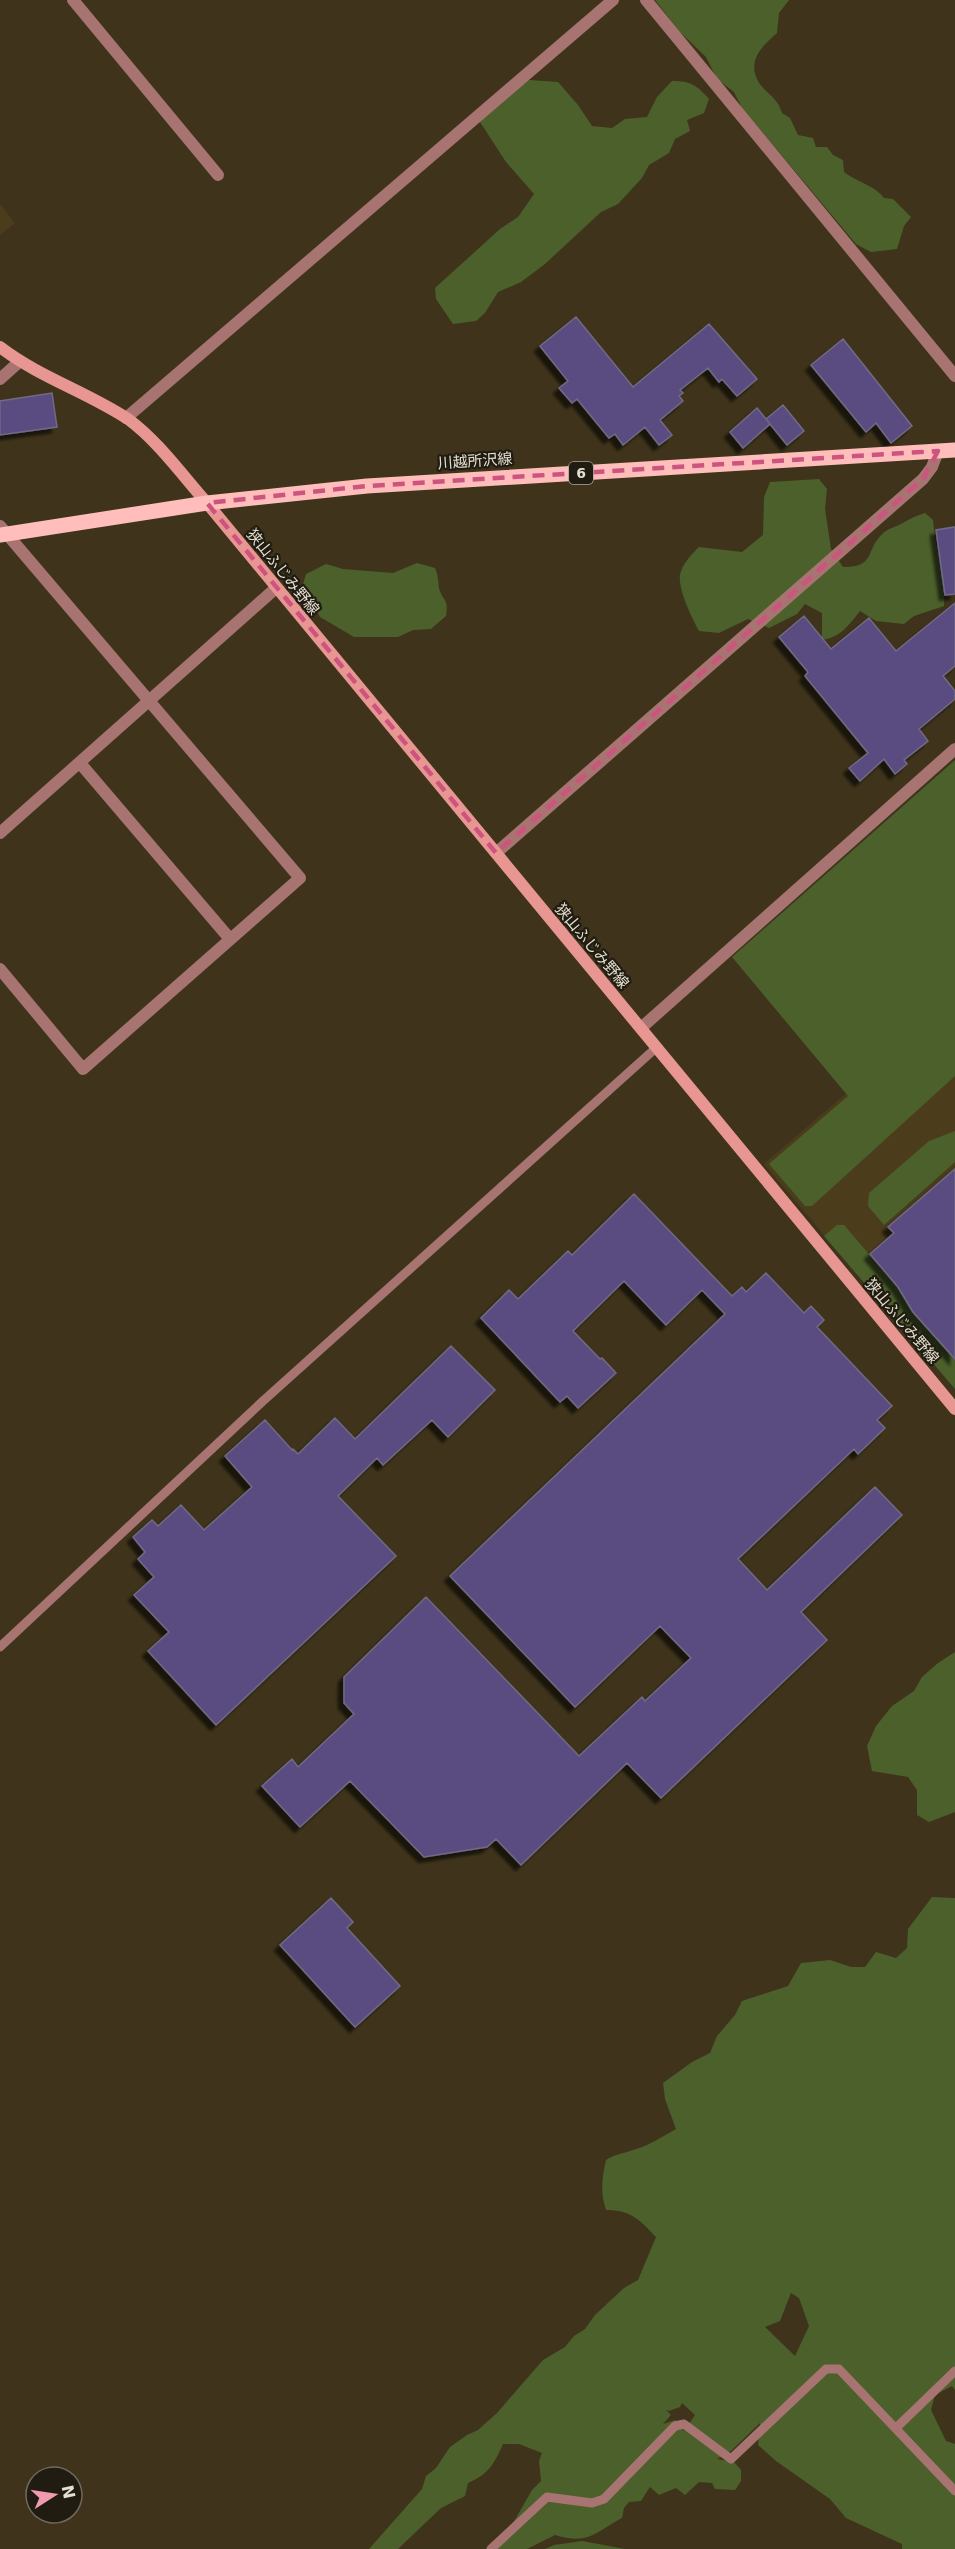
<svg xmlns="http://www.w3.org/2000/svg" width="955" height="2549" font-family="'DejaVu Sans','Noto Sans JP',sans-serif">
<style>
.built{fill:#4b3d1c}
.green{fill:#4b602b;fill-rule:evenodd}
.building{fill:#5a4b80;stroke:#716a85;stroke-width:1.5;filter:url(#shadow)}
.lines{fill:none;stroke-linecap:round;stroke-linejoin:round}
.lane{stroke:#a87471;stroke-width:9}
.street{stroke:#a87471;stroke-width:12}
.secondary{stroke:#e89692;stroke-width:12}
.primary{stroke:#ffbebb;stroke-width:15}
.marked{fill:none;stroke:#cd547e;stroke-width:4.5;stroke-dasharray:12 8;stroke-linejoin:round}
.labels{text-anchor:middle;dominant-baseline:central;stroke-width:4.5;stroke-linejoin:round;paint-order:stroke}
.shield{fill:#211c11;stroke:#aba597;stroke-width:1.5}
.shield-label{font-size:14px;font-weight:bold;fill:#e6e0d1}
.street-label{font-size:15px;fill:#e6e0d1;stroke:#211c11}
</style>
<defs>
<filter id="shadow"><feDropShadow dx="-5.5" dy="5.5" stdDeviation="1.5" flood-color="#0009"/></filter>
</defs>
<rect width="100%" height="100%" fill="#3f341b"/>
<path class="built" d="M0,204l15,19 -15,12z
M955,1000v389l-191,-225z"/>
<path class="green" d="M655,0h134l-10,13 -2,20c-15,13 -31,28 -18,50 8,11 19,15 23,30l8,5 8,17 15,3 3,9h11l6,8 10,5 1,12c13,10 30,13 40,26l9,1 18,18 -7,9 -7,23 -26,3 -15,-8 -114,-136 -8,-16 -17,-13 -11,-22 -27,-26z
M529,80l29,2 20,23 14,21 20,2 13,-9 22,-2 10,-20 15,-16c18,0 25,4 37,18l-5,14 -17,7 3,11 -15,8 -6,14 -20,12 -7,13 -24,26 -17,8 -56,52 -24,18 -23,10 -13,21 -9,8 -23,3 -17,-25 -1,-11 65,-59 18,-12 16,-23 -28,-32 -26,-40c13,-18 30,-30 49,-42z
M819,479l8,10 -2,20 6,40 12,18c36,0 20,-19 43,-36 4,-3 9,-4 13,-6 9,-5 16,-9 26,-12l8,7c2,27 13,61 11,86l-30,10 -10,8 -28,-3 -16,-10c-12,15 -19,26 -38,29v-27l-17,-9 -8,10 -28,14 -21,-9 -29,14 -20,-2c-7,-13 -21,-41 -19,-56 2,-11 11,-20 19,-28l43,5 21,-17 1,-38 6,-15z
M417,563l18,5c3,7 3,12 4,20 3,13 10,9 7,28l-15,13 -18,1 -15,7h-44l-34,-20 -18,-29 4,-14 20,-10 17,5 50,4z
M955,760v316l-143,130h-7l-36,-42 79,-68 -116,-139z
M955,1131v31l-71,63 -16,-19 1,-13 60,-52z
M837,1225h7l54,63 15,25 42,47v29l-131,-153z
M955,1652v160l-26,10 -12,-7v-25l-9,-13 -36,-6 -5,-25 9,-20 16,-20 22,-15 8,-14 16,-14z
M932,1897l23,1v492l-3,-4 -17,9 -4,15 15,31 9,3v105h-53v-5l-56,-26 -16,-19 -54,-38 -18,-16 2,-22 -29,28 -14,8 17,3 7,8v11l-6,9 -20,-1 -3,-6 -13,-1 -14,13 -9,-7 -17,7 -9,-8 -9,14 -12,1 -5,6 -2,10c-28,15 -33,27 -67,17l-28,14h-38l23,-24 20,-35 9,-9 -2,-20 3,-8 -23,-9h-16c-9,20 -14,30 -35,39l-3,13 -24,12 -43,41h-29l53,-60 4,-13 10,-8 14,-21 17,-12 11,-5 19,-17 46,-53 22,-13 9,-11 11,-7 10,-14 29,-27 14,-8 18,-43c-16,-17 -25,-27 -50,-27 -6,-18 -4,-32 0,-50 9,-6 16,-6 27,-10 15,-4 29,-13 43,-21l-11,-30 -2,-16 29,-21 18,-9 7,-17 18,-21 7,-14 46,-15 13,-23 29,-3 21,7h14l11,-15 20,6 11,-10 1,-19zM791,2293l8,5 10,28 -14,30 -30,-29 15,-6zM682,2403l13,12 -11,16 -3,-7 -6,-4 -12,4 8,-9 -5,-5 3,1 11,-4z
M582,2541l43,8h-80l9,-4z"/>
<path class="building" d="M576,317l57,70 76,-63 48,55 -20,17 -15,-17 -3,3 -11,-14 -28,22 3,3 -4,3 4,5 -23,19 12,15 -13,10 -14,-18 -22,18 -8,-11 -6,4 -32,-39 -5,4 -13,-15 9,-7 -28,-35z
M843,339l69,87 -21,17 -15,-20 -10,9 -55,-67z
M52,393l5,34 -57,8v-34z
M783,405l21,26 -17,14 -21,-26z
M757,408l13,16 -27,24 -13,-16z
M955,527v67l-10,1 -9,-65z
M955,603v63l-12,10 12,15v8l-36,30 9,12 -24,19 3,4 -12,10 -11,-15 -24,22 -11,-13 19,-15 -63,-77 3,-4 -29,-35 25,-21 27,33 38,-31 27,33z
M955,1169v190l-42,-47 -15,-25 -28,-33 24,-21 -6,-6z
M634,1194l98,102 10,-9 4,5 20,-19 38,40 7,-7 13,14 -7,7 75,79 -15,14 8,8 -27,26 -4,-5 -116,110 29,31 108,-103 27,28 -101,97 26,28 -166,158 -34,-35 -106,102 -25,-26 -9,8 -63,10 -74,-76 -50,46 -38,-41 30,-27 6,8 56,-53 -10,-11v-26l82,-80 153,159 63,-59 3,4 46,-43 -31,-32 -85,81 -125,-131 275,-262 -23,-24 -36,35 -42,-44 -51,50 27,28 2,-1 14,15 -38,35 -11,-12 -7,6 -79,-84 28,-28 9,9 50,-48 4,4z
M451,1346l44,44 -47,47 -16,-17 -49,45 -6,-7 -39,38 58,60 -180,169 -68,-74 21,-19 -35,-37 20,-18 -16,-18 7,-7 -12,-15 19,-17 6,6 23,-21 23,25 48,-43 -27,-31 40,-36 27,30 1,-1 5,5 37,-36 20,21z
M331,1898l22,24 -6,6 53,58 -45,41 -75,-82z"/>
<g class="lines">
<path class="lane" d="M0,1647l263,-246 394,-354
M896,2428l59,-57
M491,2549l56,-52 45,6 12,-4 71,-73 9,-2 47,35 95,-90h13l116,122"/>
<path class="street" d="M73,0l145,175
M646,0l309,376
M0,379l19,-17
M126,418l487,-418
M0,526l300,352 -217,191 -83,-100
M80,763l150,176
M0,833l276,-245
M496,853l427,-374 9,-12 6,-16
M641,1028l314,-279"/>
<path class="secondary" d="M0,347c39,30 87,45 128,72 30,22 54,56 79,84l748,906"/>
<path class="primary" d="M0,535l207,-32 160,-17 588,-36"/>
</g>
<path class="marked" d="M938,451l-15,28 -427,374 -289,-350 160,-17z"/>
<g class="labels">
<rect class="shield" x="569" y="462" width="24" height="22" rx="4.5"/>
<g class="shield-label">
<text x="581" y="473">6</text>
</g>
<g class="street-label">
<text transform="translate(475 461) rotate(-4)">川越所沢線</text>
<text transform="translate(283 572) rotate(51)">狭山ふじみ野線</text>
<text transform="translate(592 946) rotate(50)">狭山ふじみ野線</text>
<text transform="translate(902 1321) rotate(50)">狭山ふじみ野線</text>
</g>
</g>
<g transform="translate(54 2495) rotate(78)"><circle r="28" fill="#211c11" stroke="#706a5e" stroke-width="1.5"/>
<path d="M0-4.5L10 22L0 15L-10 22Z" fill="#f19ab2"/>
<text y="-9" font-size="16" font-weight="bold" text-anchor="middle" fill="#e6e0d1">N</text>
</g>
</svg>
